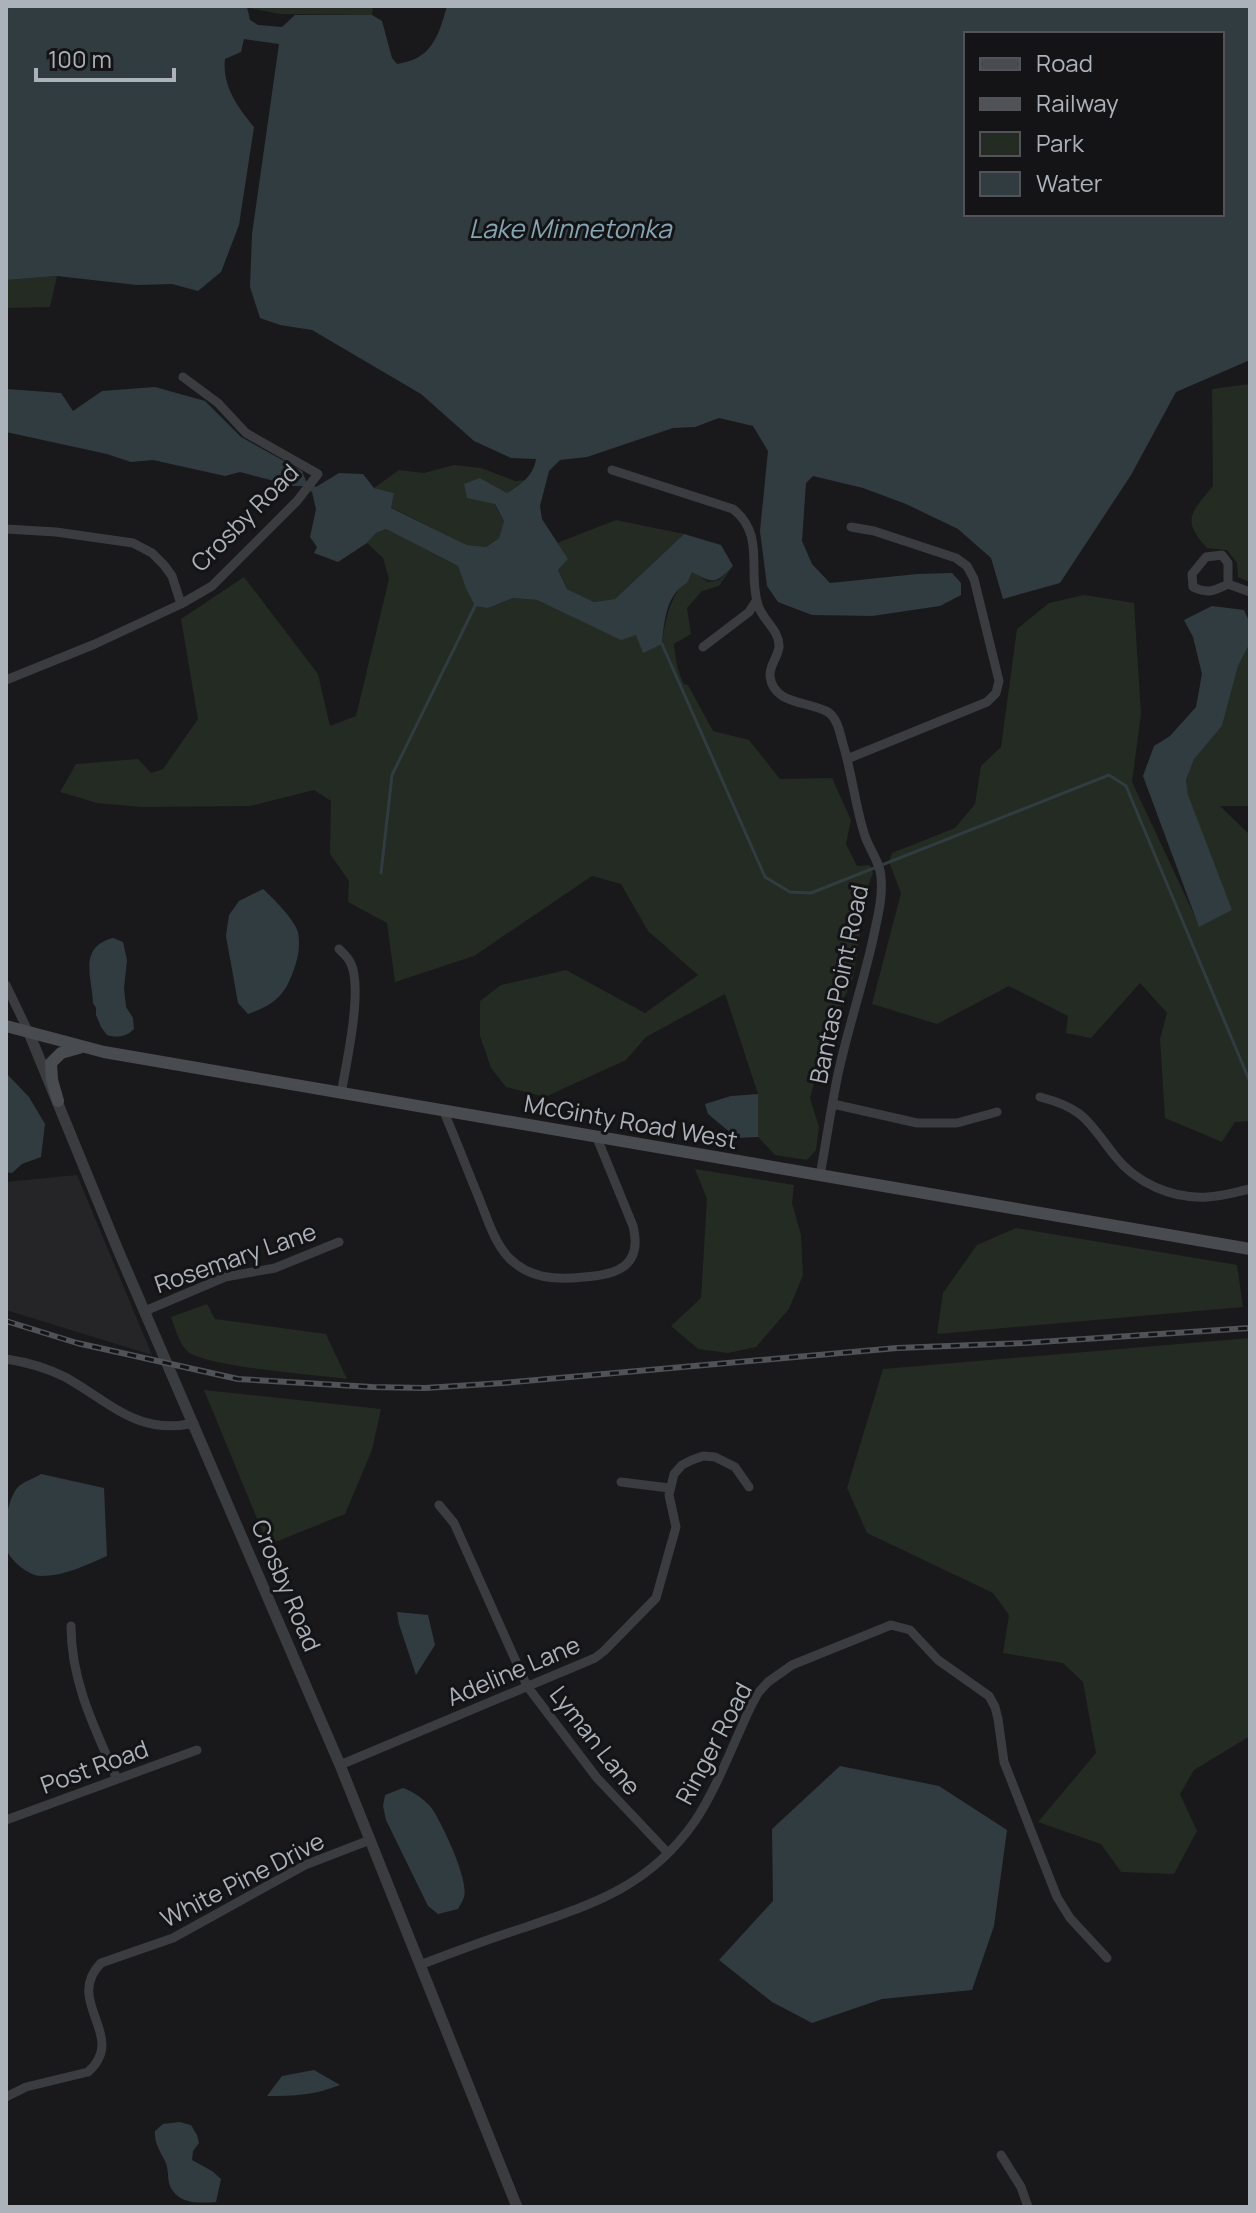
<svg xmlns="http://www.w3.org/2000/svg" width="1256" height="2213" font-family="Manrope,sans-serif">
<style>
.built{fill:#252528}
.green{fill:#232b23}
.water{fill:#313c40;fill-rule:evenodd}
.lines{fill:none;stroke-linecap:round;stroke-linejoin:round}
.stream{stroke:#313c40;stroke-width:3}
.minor{stroke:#3a3c40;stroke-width:9}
.tertiary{stroke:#3a3c40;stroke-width:11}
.secondary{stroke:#484b4f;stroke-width:12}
.rail-casing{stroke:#4f5256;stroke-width:6}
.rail{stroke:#141416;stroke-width:3;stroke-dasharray:9;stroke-linecap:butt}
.labels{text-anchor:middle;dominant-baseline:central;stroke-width:6;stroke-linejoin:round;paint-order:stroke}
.street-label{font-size:24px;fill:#acb2ba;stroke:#141416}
.water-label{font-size:26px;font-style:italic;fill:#85a5b2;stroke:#141416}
</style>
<rect width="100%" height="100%" fill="#19191b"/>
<path class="built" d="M77,1175l75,180 -146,-45v-128z"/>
<path class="green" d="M239,6h134l-1,9 -92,-1z
M57,276l-7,31 -44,1v-28z
M1250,384v198l-12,-5 -1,-14 -10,-13 -20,-2c-26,-29 -16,-35 6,-62l-1,-97z
M454,465l27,3 34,13 11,-1 -19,13 -27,-15 24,43 -5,17 -13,9 -19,-2 -77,-38 4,-14 -20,-5 25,-18 25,3z
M616,520l68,14 -69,65 -21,3 -27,-13 -9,-19 10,-11 -11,-16z
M386,529l72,37 7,20 23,22 25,-10 24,2 84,39 15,-4 26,9c4,-32 9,-47 30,-73l16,11 11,-2 14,-14 -14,20 -17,5 -15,17 4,26 -17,10c1,12 4,30 10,40l4,1 25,46 36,9 31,39 52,-1 19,42 -5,24 11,22 13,-1 3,8 -12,32 2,12 -10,61 -27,61 -16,59 9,29 -3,23 -9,10 -32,-5 -17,-18v-43l-33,-100 -79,43 -20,23 -81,37 -39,-10 -15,-19 -11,-32v-35l21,-16 65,-15 79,43 53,-38 -50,-44 -27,-47 -29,-8 -118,80 -79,26 -8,-59 -39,-21 1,-21 -19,-27 1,-53 -17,-11 -64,16 -108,1 -45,-4 -37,-11 16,-28 62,-5 13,14 12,-4 35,-50 -17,-100 63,-42 74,97 12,52 26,-10 33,-137 -6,-21 -16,-15 9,-10z
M1084,595l50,8 7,111 -9,68 68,145 -14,-147 8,-22 28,-32 16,-60 12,-23v163h-30l30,29v286l-15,1 -13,20 -57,-24 -5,-79 7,-26 -27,-30 -49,55 -25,-5 2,-17 -59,-30 -72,38 -65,-20 29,-111 -12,-31 3,-9 63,-25 20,-24 6,-38 20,-19 16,-118 32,-26z
M695,1169l99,16 -2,18 9,32 2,40 -14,34 -33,38 -28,6 -30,-4 -27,-23 30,-28 6,-99z
M1016,1228l221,37 6,42 -306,27 6,-41 34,-48z
M207,1304l8,15 111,15 21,45c-30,-4 -142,-12 -160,-28 -8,-8 -12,-23 -16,-34z
M1250,1338v398l-56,34 -14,24 17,37 -23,43 -53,-2 -20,-28 -63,-22 58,-69 -13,-71 -20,-19 -60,-10 6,-38 -16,-22 -126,-60 -20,-45 36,-119z
M204,1390l177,19 -9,41 -27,64 -77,31z"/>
<path class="water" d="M6,6h233l8,1 3,13 8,5 24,2 13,-12h77l10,6 10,37 5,6c35,-5 41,-27 50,-58h803v354l-74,32 -45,83 -71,108 -57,16 -12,-41 -33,-29 -52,-25 -43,-16 -50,-12 -7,7 -4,58 10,23 18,19 87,-9 35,-1 9,10v12l-21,11 -68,10 -60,-1 -34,-13 -11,-16 -7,-55 8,-80 -15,-25 -34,-8 -24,9 -22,1 -86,29 -27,3 -11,11 -9,35 2,13 26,40 -10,11 9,19 27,13 21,-3 69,-65 37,11 12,21c-18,18 -19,18 -41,6l-5,11c-21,11 -23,40 -25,61l-19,9 -7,-18 -15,5 -84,-40 -24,-2 -25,10 -13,-2 -10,-20 -7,-20 -72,-37 -10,4 -9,10 -29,19 -24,-9 3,-6 -7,-10 6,-28 -4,-17 -9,-6h-9l-54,-14 -15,4 -72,-16 -22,2 -24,-8 -101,-22v-43l55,4 12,18 29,-20 53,-4 50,14 36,36 61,34 4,10 10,6 23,-14 24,1 11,14 20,5 -3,15 76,37 19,2 13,-9 5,-17 -9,-17 -28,-6 -3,-14 16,-6 27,15c14,-9 26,-16 29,-34l-25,-1 -37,-17 -53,-47 -109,-64 -32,-5 -20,-7 -10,-31 2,-53 27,-190 -35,-5 -3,13 -16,7c-3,27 13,49 29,68l-15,98 -18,47 -23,19 -26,-7 -35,1 -80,-9 -51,4zM966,34h256v180h-256z
M1212,606l32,4 6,13v20l-12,23 -16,60 -28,33 -8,21 2,15 44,115 -33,17 -56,-151 11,-30 16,-10 26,-29 6,-33 -9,-37 -9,-17z
M263,889c10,9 31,30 35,43 2,11 1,21 -2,31 -9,30 -19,41 -48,51l-10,-11 -12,-67 3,-21 10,-14z
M113,938l10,4 4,18 -3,28 2,19 7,11 1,11c-8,8 -16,9 -27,6l-6,-8 -5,-12v-7l-3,-5c-1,-26 -15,-56 20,-65z
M6,1073l23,24 16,27 -4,33 -19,7 -10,9 -6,-1z
M758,1094v43l-21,1 -29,-24 -3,-10 26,-8z
M41,1474l63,14 3,68c-21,9 -42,20 -66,20 -11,0 -29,-14 -34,-25 -6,-14 0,-54 12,-65 6,-5 16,-8 22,-12z
M397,1612l31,3 7,30 -19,30 -17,-51z
M840,1766l99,20 68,44 -13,96 -22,64 -90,9 -70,24 -40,-21 -53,-42 54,-59 -1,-72z
M403,1788c10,3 24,13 30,22 10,16 36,70 31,87 -1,4 -4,8 -6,12l-20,5 -10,-8 -42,-86 -3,-14 2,-11z
M314,2070l26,15c-25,10 -46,11 -73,11l15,-20z
M179,2122l12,3 6,10 2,8 -6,8 -1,9 20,11 9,8 -5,23c-17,1 -37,3 -46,-16 -3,-8 -1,-17 -5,-25 -5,-10 -11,-18 -10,-30l8,-7z"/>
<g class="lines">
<path class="stream" d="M662,644l103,233 25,15 21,1 298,-118 17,11 124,296
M381,873l11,-98 83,-169"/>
<path class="minor" d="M612,470l121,39c33,26 14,62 25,96 4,15 22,25 21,42 -1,10 -10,19 -9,29 3,29 39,25 58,36 10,7 12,22 15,32 9,30 12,60 21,89 4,15 17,30 17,45 2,20 -4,41 -8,61 -10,45 -25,89 -35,135 -7,34 -12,68 -18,102
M6,529l50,3 77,11 19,10 12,12 8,11 9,28
M1228,584v-21l-6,-8 -16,2 -14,17 1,13c15,7 21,4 35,-3l22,8
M703,647l46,-35 7,-11
M6,680l89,-36 86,-40 31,-18 85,-85 21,-27 -72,-41 -28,-30 -35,-26
M847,759l140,-57 9,-9 3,-12 -25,-102 -7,-13 -11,-8 -82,-27 -23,-4
M339,949c4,4 10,9 12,15 12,26 -5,101 -10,130
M6,985l23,48
M1040,1097c46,12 48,25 75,59 21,27 57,43 92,41 14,0 29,-5 43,-8
M833,1104l84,19h40l40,-11
M444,1112c12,28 23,57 35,86 8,20 15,44 30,60 21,21 47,22 75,19 33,-2 59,-11 49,-51l-36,-88
M145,1311l80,-34 50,-9 64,-26
M6,1359c20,3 41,9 59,18 45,25 73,59 129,46
M621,1482l48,6
M439,1505l15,18 73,163 70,92 70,74
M71,1626c0,56 24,103 46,153
M340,1765l255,-107 9,-7 52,-53 20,-71 -7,-32 5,-21 8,-9 10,-5 11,-4 12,1 20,10 14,20
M6,1820l191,-70
M420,1965c34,-13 69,-26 103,-37 71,-24 127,-42 172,-107 22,-33 39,-79 56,-115l7,-13 10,-11 24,-17 99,-40 19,5 28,30 51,36 6,11 3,12 6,43 53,135 13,21 37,40
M6,2097l20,-10 62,-15c41,-36 -25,-70 13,-109l72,-25 132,-73 65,-25
M1001,2155l20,32 7,20"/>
<path class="tertiary" d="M29,1033l89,217 222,515 177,442"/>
<path class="secondary" d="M6,1026l98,26 1146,197
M58,1101l-6,-21 -1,-17 10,-10 18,-5"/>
<g class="rail-casing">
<path id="rail" d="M6,1321l71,22 161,36 134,8 53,1 78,-5 394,-35 127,-5 226,-15"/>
</g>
<use href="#rail" class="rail"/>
</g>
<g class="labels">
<g class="street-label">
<text transform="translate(244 517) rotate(-45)">Crosby Road</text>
<text transform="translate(838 984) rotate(-78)">Bantas Point Road</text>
<text transform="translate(631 1121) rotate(10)">McGinty Road West</text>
<text transform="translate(235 1257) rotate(-19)">Rosemary Lane</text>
<text transform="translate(287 1585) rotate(67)">Crosby Road</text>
<text transform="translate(513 1670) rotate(-23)">Adeline Lane</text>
<text transform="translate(596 1740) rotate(52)">Lyman Lane</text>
<text transform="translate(713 1743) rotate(-62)">Ringer Road</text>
<text transform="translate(94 1766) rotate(-20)">Post Road</text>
<text transform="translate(242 1879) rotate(-27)">White Pine Drive</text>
</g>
<g class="water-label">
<text x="570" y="228">Lake Minnetonka</text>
</g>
</g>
<rect width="1256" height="2213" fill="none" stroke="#acb2ba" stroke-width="16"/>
<rect x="964" y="32" width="260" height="184" fill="#141416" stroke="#515358" stroke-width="2"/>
<rect x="980" y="58" width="40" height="12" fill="#484b4f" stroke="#515358" stroke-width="2"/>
<text x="1036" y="72" font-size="24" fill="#acb2ba">Road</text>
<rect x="980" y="98" width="40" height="12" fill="#4f5256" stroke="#515358" stroke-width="2"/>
<text x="1036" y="112" font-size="24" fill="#acb2ba">Railway</text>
<rect x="980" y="132" width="40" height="24" fill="#232b23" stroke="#515358" stroke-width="2"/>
<text x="1036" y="152" font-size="24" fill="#acb2ba">Park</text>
<rect x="980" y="172" width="40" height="24" fill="#313c40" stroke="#515358" stroke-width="2"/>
<text x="1036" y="192" font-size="24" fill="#acb2ba">Water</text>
<path d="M36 68v12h138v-12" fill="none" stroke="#acb2ba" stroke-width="4"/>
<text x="48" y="68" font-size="24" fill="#acb2ba" stroke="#141416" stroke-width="6" paint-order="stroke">100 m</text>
</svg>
